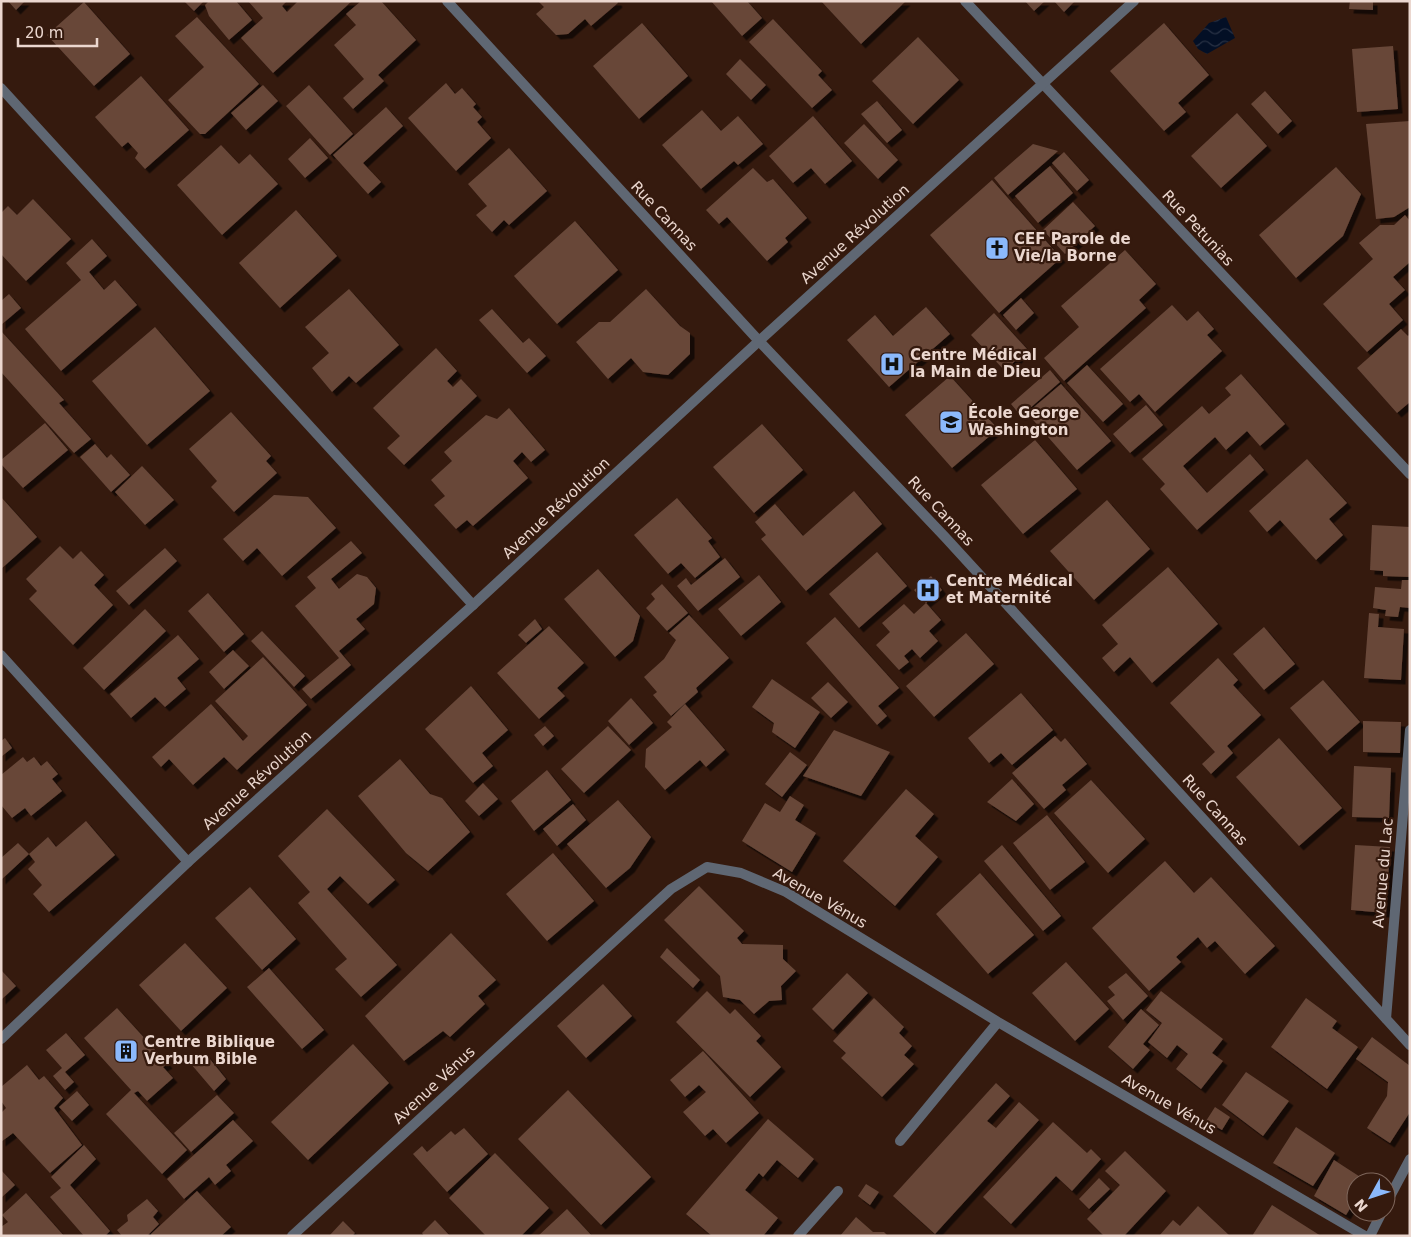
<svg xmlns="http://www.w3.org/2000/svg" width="1411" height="1237" font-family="'DejaVu Sans',sans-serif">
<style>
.water{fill:url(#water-waves)}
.building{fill:#674739;filter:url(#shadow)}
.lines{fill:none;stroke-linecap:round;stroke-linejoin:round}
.minor{stroke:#5f6773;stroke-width:10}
.tertiary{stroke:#5f6773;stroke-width:10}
.labels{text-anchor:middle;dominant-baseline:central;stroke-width:4.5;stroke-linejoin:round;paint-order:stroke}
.street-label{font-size:15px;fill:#ebd7cf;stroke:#351a0e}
.poi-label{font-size:15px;font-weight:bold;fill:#ebd7cf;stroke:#351a0e;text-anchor:start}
</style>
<defs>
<pattern id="water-waves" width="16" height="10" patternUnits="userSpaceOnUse" patternTransform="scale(1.25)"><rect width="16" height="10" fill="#030f25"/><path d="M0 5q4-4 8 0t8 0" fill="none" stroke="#283144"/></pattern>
<filter id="shadow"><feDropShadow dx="4.5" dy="4.5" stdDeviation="0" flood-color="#0009"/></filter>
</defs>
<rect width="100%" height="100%" fill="#351a0e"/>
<path class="water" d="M1226,17l9,21 -28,16 -9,-5 -5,-8 16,-18z"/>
<path class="building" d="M8,1h17l-9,9z
M184,1h18l1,1 -9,9z
M209,1h27l16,19 -23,20 -20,-24 -4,-11z
M248,1h39l-5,5 5,6 11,-11h54l-79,72 -32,-35 22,-20z
M361,1h20l35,39 -38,35 6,6 -31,28 -10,-11 21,-19 -30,-34 22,-20 -10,-11z
M538,1h79l1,2 -27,23 -6,-7 -17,15 -12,1 -20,-21 8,-7z
M711,1h36l15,17 -20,18z
M821,1h85l-45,43z
M1025,1h20l-11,10z
M1054,1h21l-11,11z
M1350,1h23v9l-24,-1z
M84,2l46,52 -36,32 -47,-51z
M197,17l62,67 -54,50h-5l-32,-34 36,-33 -29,-31z
M773,19l49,52 -4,4 14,15 -20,18 -63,-66z
M642,23l46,53 -49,43 -46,-53z
M1164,23l45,52 -31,28 8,9 -22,19 -54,-60z
M918,37l41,43 -46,44 -41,-43z
M1393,46l5,63 -41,3 -5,-63z
M740,59l26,26 -15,15 -25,-26z
M141,76l48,54 -44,39 -10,-11 3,-5 -10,-11 -6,5 -27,-30z
M446,83l9,11 7,-6 14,16 -3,3 9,10 -5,5 14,16 -35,33 -48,-53z
M263,85l15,16 -32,29 -15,-17z
M309,85l44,49 -23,21 -44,-49z
M1265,91l27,30 -14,13 -27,-30z
M877,101l25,29 -15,13 -26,-29z
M386,107l17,19 -40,37 18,19 -13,12 -35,-39z
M702,110l19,21 17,-15 25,28 -25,21 -4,-4 -33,28 -39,-44z
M1237,113l30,33 -46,42 -30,-32z
M813,116l39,45 -27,23 -14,-16 -18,15 -24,-27z
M1410,121v86l-16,10 -18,2 -10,-95z
M864,124l34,36 -20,19 -34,-36z
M310,138l18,20 -23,20 -17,-19z
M1033,144l25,7 -50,44 -14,-17z
M221,145l18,19 11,-10 28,30 -56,51 -45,-50z
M509,148l38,43 -38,34 -5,-5 -12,12 -16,-17 11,-9 -19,-22z
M1064,152l25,28 -12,11 -25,-28z
M1050,166l23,27 -35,30 -23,-27z
M1336,167l25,27 -18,42 -47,42 -37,-43z
M753,168l14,14 6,-3 34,39 -22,20 3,4 -21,19 -40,-44 -8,7 -13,-14z
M992,180l69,78 -62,55 -69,-78z
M33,199l38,40 -45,42 -25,-27v-41l7,-7 9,9z
M1073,202l22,24 -30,28 -22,-24z
M296,210l41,46 -57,52 -41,-45z
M1405,215l5,6v41l-17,15 12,13 -16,14 14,16 -36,32 -44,-48 50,-45 -14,-16 21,-18h14z
M575,221l43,49 -61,54 -43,-48z
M92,239l15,17 -18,16 15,18 11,-10 22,25 -76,66 -36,-42 56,-49 -15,-17z
M1125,250l31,34 -17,16 7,8 -82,73 -20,-23 35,-31 -18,-21z
M349,289l50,56 -43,38 -7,-7 -17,16 -20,-24 17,-15 -24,-26z
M646,289l34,37 10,7v21l-22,21 -25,-3 -12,-14 -23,21 -32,-37 23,-20h11z
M9,294l12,14 -20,17v-24z
M1021,298l13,15 -18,17 -13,-15z
M1172,305l15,16 11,-10 16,18 -7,6 15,16 -67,61 -16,-18 -9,8 -30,-33z
M926,307l24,27 -61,53 -42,-47 28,-25 18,21z
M492,309l31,34 6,-5 17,18 -19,17 -48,-53z
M994,313l33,36 -22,22 -34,-36z
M155,327l55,64 -63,54 -55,-64z
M1401,329l7,7 2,-2v68l-13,11 -40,-45z
M1,331l63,69 -5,3 32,36 -17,14 -73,-81z
M436,348l21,23 -10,10 6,6 8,-8 16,17 -73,69 -17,-17 13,-12 -27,-28z
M1087,365l36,39 -20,18 -36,-39z
M1050,370l10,12 -39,34 -10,-12z
M1241,374l44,50 -25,22 -13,-15 -21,19 -11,-13 -32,29 24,27 43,-39 14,16 -67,60 -37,-41 5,-5 -23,-25 60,-53 7,8 22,-19 -6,-7z
M950,376l48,53 -46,39 -47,-53z
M1061,384l50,57 -34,29 -50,-57z
M1146,405l17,20 -33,28 -17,-19z
M509,408l36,42 -14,12 -9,-10 -9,9 15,17 -55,48 -6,-6 -11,9 -22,-24 11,-9 -14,-16 21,-19 -8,-9 42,-37 11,4z
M231,412l40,44 -5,5 11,12 -43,39 -23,-25 6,-6 -28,-32z
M45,423l23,27 -45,38 -22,-24v-4z
M762,424l41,46 -49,43 -41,-46z
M1035,440l42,49 -54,45 -42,-49z
M95,444l12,14 4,-4 19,21 -19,17 -31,-35z
M1307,459l40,44 -18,16 14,16 -27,25 -36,-40 -13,12 -18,-21z
M142,466l32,34 -29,25 -30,-33z
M854,491l28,33 -76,67 -45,-52 5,-4 -11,-13 20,-18 28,32z
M274,495l34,2 28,31 -54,48 -25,-28 -14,13 -20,-22z
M1,497l36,40 -36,32z
M677,498l35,40 -4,3 12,16 -25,21 -14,-15 -13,11 -34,-39z
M1107,500l43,49 -56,51 -44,-49z
M1372,525l38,2v50l-27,-1v-5l-13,-1z
M351,541l11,12 -31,26 8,10 18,-15 10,3 9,11 -2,16 -18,15 9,10 -26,22 12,14 -40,34 -9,-10 37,-31 -44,-52 21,-18 -9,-11z
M60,546l13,13 8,-8 23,24 -10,10 19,20 -40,40 -44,-46 8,-8 -11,-12z
M165,548l12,13 -48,44 -13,-14z
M877,552l30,34 -48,42 -30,-34z
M725,558l15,19 -42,34 -21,-25 9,-8 5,7z
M1168,567l50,57 -66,59 -22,-26 -16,15 -12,-14 16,-14 -16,-19z
M598,569l42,47 -7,25 -18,16 -51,-58z
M759,575l22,27 -40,34 -23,-27z
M931,576l11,14 -16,13 15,17 -12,11 9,10 -18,17 -8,-9 -8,7 5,6 -10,8 -23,-25 14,-13 -8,-9 22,-19 10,10 12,-11 -12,-13z
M1402,580h8v28l-10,-1 -2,10 -13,-1 1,-6 -13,-2 2,-21 26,2z
M662,584l26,29 -21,18 -21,-23 9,-9 -4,-5z
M208,593l36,41 -20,18 -36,-41z
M145,609l21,22 -62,59 -21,-22z
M1369,613l10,1 -1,13 26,2 -3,51 -37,-2z
M689,615l40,43 -33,30 2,4 -27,24 -18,-21 4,-3 -13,-15 20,-18 12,-19 -7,-7z
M835,617l64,71 -21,18 9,10 -10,9 -71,-82z
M535,619l7,10 -16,14 -8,-8z
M549,626l35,37 -27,25 8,8 -26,23 -42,-46z
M1264,627l31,37 -31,26 -31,-36z
M262,631l43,45 -11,11 -43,-46z
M966,633l28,31 -60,53 -28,-31z
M178,635l21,24 -22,19 9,11 -21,18 -10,-10 -24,21 -21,-24z
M233,650l16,16 -25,23 -15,-17z
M263,657l44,48 -70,65 -13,-13 -31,28 -24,-26 -8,8 -9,-10 59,-53 32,37 5,-5 -33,-35z
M1218,658l20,22 -5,5 28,30 -34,31 6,7 -22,21 -9,-10 13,-12 -45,-49z
M772,679l48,33 -25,36 -23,-16 2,-9 -22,-16z
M1323,680l37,42 -33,29 -37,-43z
M828,682l20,20 -17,16 -20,-20z
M471,686l37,44 -26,23 11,13 -20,17 -48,-54z
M1021,693l32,37 -41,35 -11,-12 -12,10 -21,-25z
M631,698l22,25 -24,22 -21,-24z
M685,704l40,46 -19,17 -6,-7 -35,30 -20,-23 1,-18 26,-22 -5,-5z
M1363,721l38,1 -1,31 -37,-1z
M545,726l9,10 -11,10 -9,-11z
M608,726l23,24 -47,43 -23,-24z
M834,730l56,22 -29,44 -58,-20z
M1055,736l6,6 4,-4 22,26 -25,21 4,5 -22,19 -32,-36z
M5,738l7,10 -11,9v-16z
M1279,738l63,70 -43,38 -63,-69z
M790,752l17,13 -25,32 -17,-13z
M23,757l4,5 7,-5 7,9 6,-5 11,13 -6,5 10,12 -31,25 -6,-8 -13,10 -11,-13v-30z
M400,759l30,35 12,4 28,34 -42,39 -22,-18 -48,-57z
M1354,766l37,2 -2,50 -37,-1z
M547,770l24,30 -37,31 -23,-30z
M1012,779l22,25 -18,17 -29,-19z
M1091,780l54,59 -37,34 -54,-60z
M483,783l15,16 -19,17 -14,-15z
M906,789l28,25 -19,22 23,21 -43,49 -52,-45z
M790,796l14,9 -9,15 21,13 -24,39 -50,-31 23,-38 15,9z
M618,800l33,37 -21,31 -24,20 -39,-44z
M573,804l13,16 -29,26 -14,-17z
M327,809l68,71 -27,24 -28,-28 -13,13 70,76 -36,32 -26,-28 12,-10 -49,-56 12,-11 -32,-36z
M1047,815l38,47 -35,28 -37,-47z
M86,821l29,34 -66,57 -16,-18 9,-9 -14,-16 7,-7 -6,-8 19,-17 8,10z
M18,843l11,11 -28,26v-22z
M1002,845l59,71 -18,15 -59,-70z
M1355,845l35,2 -4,66 -35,-3z
M553,853l41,48 -47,40 -41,-47z
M1165,861l29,32 17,-16 64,69 -30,28 -30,-33 -8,7 -9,-11 -22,20 5,5 -32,29 -57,-63z
M980,873l54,62 -46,39 -52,-60z
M699,886l45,45 -7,7 5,6 41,1v14l13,12 -15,15 1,14 -13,1 -15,13 -14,-14 -17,-3 -3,-21 -56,-56z
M250,887l46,52 -34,31 -47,-52z
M451,933l45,47 -18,16 7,8 -35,33 -7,-6 -39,30 -39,-45z
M185,943l42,45 -46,43 -42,-46z
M667,948l33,32 -7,8 -33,-31z
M1066,962l43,47 -34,32 -43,-48z
M269,968l55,62 -22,19 -55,-62z
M1,970l15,16 -15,14z
M847,973l21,20 -35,37 -21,-21z
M1126,973l22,23 -25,24 -16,-19 8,-6 -7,-8z
M603,984l29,32 -46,42 -29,-32z
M707,991l23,23 5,-5 26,27 -5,5 25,26 -31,30 -74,-75z
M1161,991l62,48 -11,14 11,8 -22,28 -25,-20 12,-15 -11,-9 -10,13 -19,-16 14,-19 -16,-13z
M874,998l30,29 -5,6 13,13 -8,9 10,9 -32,33 -41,-39 5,-5 -13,-12z
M1306,998l31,23 -5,7 26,19 -31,42 -56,-42z
M117,1008l51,56 -5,3 10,11 -26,23 -9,-10 -4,2 53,57 -25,24 -56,-60 25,-24 -47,-52z
M1141,1009l18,16 -16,19 7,6 -17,19 -25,-22z
M66,1033l19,22 -20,17 9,10 -9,8 -12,-14 9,-8 -16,-18z
M1372,1037l38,29v46l-20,31 -23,-15 20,-32 1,-14 -32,-23z
M353,1044l36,39 -81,77 -37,-38z
M703,1051l56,62 -33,30 -13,-14 -8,7 -22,-24 23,-20 -7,-7 -14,12 -15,-17z
M205,1053l21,26 -12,12 -23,-27z
M27,1065l12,15 5,-4 19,22 -9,10 28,37 -32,28 -37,-40 -12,9v-29l5,-5 -5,-7v-14z
M1246,1072l43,29 -26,35 -41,-31z
M996,1083l14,13 -23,25 9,7 23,-26 20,18 -104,114 -42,-38z
M568,1090l83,87 -50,48 -83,-86z
M77,1091l12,14 -17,16 -13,-14z
M217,1095l17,18 -43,39 -17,-19z
M1215,1107l15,10 -8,13 -16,-9z
M768,1119l46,40 -16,19 -21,-18 -14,17 -4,-4 -14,17 33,28 -15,18h-51l-26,-22z
M233,1120l20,21 -27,24 5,6 -16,14 -6,-8 -25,22 -17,-20z
M1053,1122l34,31 4,-4 10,10 -29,32 -16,-15 -45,48 -28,-27z
M1296,1127l39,26 -22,33 -40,-23z
M464,1128l24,26 -41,38 -34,-38 9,-8 5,6 24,-21 4,4z
M84,1145l12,14 -26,26 40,46 -5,5h-21l-34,-39 11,-9 -10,-11z
M1125,1151l41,40 -42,45h-20l-17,-17 33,-34 -15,-14z
M495,1153l54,55 -28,28h-35l-37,-38z
M1334,1160l34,22h-12v17l-10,16 -32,-19z
M1,1170l14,15 -14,13z
M1099,1178l11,11 -21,20 -10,-10z
M866,1184l13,8 -9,13 -12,-9z
M197,1191l34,36 -10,9h-69l-1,-2z
M26,1193l38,43h-63v-9l7,-5 -6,-7z
M147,1199l11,12 -5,6 6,7 -12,12h-25l-5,-6 11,-9 -1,-6z
M1272,1205l49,31h-69z
M1198,1206l32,30h-71l14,-16 7,6z
M567,1209l25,27h-54z
M856,1217l17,15h11l4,4h-48z
M435,1220l15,16h-26l-2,-3z
M343,1221l12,12 -3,3h-23z"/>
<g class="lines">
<path class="minor" d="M447,1l312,340 186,196 465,508
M965,1l445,473
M1,88l472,517
M1,655l187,207
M1386,1019l24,-289
M900,1141l98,-119
M1386,1204l24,-45
M292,1236l379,-347 36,-22 34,6 45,19 212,130 367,214
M798,1236l40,-45
M1370,1236l12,-24"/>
<path class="tertiary" d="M1,1039l187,-177 285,-257 286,-264 375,-340"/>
</g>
<defs>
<g id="church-square" transform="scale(1.25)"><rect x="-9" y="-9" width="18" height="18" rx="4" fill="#8bb9fc" stroke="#351a0e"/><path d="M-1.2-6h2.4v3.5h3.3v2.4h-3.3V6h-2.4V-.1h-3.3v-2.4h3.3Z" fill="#111"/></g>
<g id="hospital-square" transform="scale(1.25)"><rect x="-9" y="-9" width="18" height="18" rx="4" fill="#8bb9fc" stroke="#351a0e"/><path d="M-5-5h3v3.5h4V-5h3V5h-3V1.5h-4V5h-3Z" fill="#111"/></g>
<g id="school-square" transform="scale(1.25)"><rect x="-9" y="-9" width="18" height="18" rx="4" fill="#8bb9fc" stroke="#351a0e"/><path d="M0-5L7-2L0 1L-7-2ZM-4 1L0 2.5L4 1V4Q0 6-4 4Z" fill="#111"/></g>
<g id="building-square" transform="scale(1.25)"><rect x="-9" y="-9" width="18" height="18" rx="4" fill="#8bb9fc" stroke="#351a0e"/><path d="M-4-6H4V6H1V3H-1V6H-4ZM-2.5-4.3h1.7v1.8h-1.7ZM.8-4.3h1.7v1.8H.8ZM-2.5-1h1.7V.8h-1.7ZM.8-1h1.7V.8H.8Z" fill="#111"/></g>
</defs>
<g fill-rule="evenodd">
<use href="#church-square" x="997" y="248"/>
<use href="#hospital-square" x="892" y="364"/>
<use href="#school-square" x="951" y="422"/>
<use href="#hospital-square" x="928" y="590"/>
<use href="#building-square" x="126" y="1051"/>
</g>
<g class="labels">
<g class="street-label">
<text transform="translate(664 216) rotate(47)">Rue Cannas</text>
<text transform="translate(1198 228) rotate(47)">Rue Petunias</text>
<text transform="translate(855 234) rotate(-42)">Avenue Révolution</text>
<text transform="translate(556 508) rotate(-43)">Avenue Révolution</text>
<text transform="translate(941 511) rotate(47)">Rue Cannas</text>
<text transform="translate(257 780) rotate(-42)">Avenue Révolution</text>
<text transform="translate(1215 810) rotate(48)">Rue Cannas</text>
<text transform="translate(1383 873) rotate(-85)">Avenue du Lac</text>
<text transform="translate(820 898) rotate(30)">Avenue Vénus</text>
<text transform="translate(434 1085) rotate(-43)">Avenue Vénus</text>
<text transform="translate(1169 1104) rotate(30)">Avenue Vénus</text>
</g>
<g class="poi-label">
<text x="1014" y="239">CEF Parole de<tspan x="1014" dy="17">Vie/la Borne</tspan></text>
<text x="910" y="355">Centre Médical<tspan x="910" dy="17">la Main de Dieu</tspan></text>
<text x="968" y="413">École George<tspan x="968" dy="17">Washington</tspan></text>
<text x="946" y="581">Centre Médical<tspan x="946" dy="17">et Maternité</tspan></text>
<text x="144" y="1042">Centre Biblique<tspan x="144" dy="17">Verbum Bible</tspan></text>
</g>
</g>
<rect width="1411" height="1237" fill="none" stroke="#ebd7cf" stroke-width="5"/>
<g transform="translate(1371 1197) rotate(230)"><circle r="24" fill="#351a0e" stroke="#7e665b"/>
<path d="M0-4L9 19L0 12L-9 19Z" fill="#8bb9fc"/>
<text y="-8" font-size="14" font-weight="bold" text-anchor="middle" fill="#ebd7cf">N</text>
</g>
<path d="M18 38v8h79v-8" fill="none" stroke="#ebd7cf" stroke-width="2.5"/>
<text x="25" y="38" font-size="15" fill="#ebd7cf" stroke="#351a0e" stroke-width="4" paint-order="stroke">20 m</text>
</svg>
